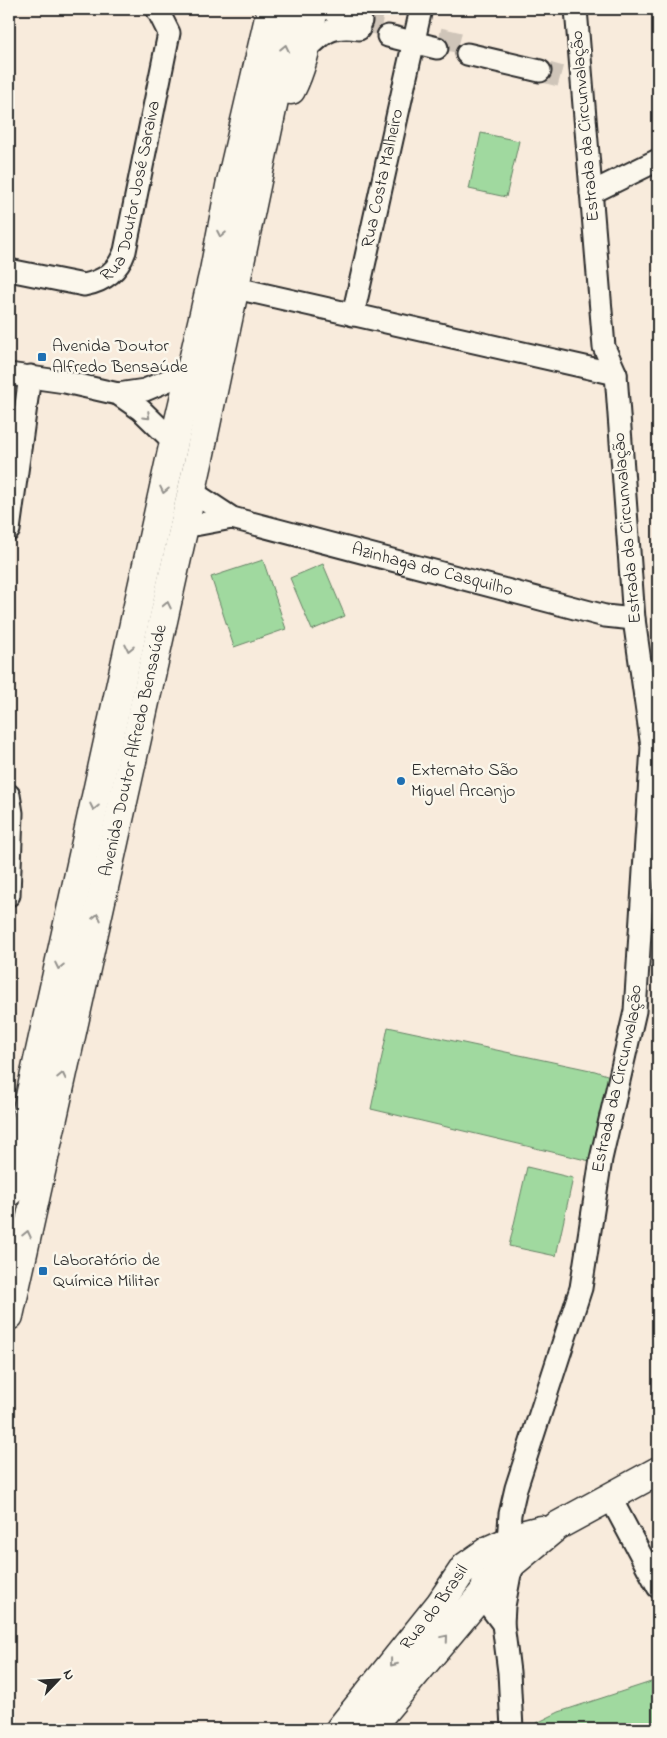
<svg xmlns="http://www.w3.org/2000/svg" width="667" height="1738" font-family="'Indie Flower',sans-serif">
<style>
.green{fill:#a0d99f;stroke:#668265}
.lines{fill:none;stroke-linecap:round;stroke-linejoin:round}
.minor-tunnel{stroke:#cfc5b9;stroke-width:21;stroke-dasharray:21 11;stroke-linecap:butt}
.minor-casing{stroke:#2b2b2b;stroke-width:25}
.major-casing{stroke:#2b2b2b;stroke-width:31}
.highway-casing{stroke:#2b2b2b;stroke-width:31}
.minor{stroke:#fbf7ec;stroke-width:21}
.major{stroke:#fbf7ec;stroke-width:28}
.highway{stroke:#fbf7ec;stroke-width:28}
.oneway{stroke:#93918c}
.poi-dot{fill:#1f6fb2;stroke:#fbf7ec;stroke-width:2}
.labels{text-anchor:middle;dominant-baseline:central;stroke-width:5;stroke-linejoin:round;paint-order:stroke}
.street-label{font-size:18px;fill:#2b2b2b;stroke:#fbf7ec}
.poi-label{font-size:18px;fill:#2b2b2b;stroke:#fbf7ec;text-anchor:start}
</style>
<rect width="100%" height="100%" fill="#f8ebdc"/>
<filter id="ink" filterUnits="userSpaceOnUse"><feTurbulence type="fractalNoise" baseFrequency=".02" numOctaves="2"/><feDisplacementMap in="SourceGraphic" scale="10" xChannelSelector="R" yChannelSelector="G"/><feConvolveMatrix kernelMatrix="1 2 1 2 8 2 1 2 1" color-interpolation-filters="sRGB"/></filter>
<g filter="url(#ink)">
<path class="green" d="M481,133l38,8 -13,56 -37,-8z
M263,560l23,69 -52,18 -23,-70z
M323,564l22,52 -33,14 -22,-52z
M388,1027l207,44 15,5 -10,35 -10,50 -219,-52z
M527,1167l46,11 -17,78 -47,-10z
M658,1681v48h-123l-2,-4 26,-13 92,-30z"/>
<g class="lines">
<path class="minor-tunnel" d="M361,21l30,6
M439,38l30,7
M540,71l30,8"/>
<g class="minor-casing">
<g id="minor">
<path d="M331,9l4,4 26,8"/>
<path d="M388,36l49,12"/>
<path d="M305,51c19,-19 26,-26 54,-22"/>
<path d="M467,54l73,17"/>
<path d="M591,193l67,-33"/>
<path id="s1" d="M9,270l75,15c21,-4 34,-14 41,-34l44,-218 -12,-24"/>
<path d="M236,288l380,86"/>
<path id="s2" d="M353,315l68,-306"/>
<path d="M9,374l56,8 53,12 27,-4 45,-19"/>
<path d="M118,394l23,16 33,32"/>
<path id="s3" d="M191,491l41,27 373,98 29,3"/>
<path d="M184,527l48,-9"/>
<path d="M9,530l21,-154"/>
<path d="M9,795l3,18 -3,82"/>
<path d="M610,1497l48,90"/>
<path id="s4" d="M500,1550l8,-8 2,-28 6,-26 65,-200 20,-129 34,-148 17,-264 -18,-128 -18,-245 -12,-27 -28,-338"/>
<path d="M483,1581l-2,14 22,29"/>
<path d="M512,1729l-3,-57 -6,-48 1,-18 6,-32 7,-15"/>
</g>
</g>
<g class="major-casing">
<g id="major">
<path id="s5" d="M340,1729l100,-125 25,-37 24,-17 36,-16 16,-4"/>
<path d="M369,1729l130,-155 58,-48 101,-55"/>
</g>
</g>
<g class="highway-casing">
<g id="highway">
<path d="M291,90c13,-25 17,-54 23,-81"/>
<path d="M9,1192l165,-750 40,-171 16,-85 41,-177"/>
<path id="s6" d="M9,1316l189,-853 95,-454"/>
</g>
</g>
<use href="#minor" class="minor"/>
<use href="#major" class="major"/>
<use href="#highway" class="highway"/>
</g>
<defs><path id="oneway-chevron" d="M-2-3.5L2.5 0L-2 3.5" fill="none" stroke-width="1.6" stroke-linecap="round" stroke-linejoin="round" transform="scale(1.25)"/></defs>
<g class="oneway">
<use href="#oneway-chevron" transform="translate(285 48) rotate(-78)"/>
<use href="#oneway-chevron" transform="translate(221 234) rotate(101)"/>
<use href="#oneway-chevron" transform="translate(147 416) rotate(44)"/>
<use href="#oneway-chevron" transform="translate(164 490) rotate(102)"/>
<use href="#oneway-chevron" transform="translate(167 605) rotate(-78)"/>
<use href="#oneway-chevron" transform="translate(129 648) rotate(102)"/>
<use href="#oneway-chevron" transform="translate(94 807) rotate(102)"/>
<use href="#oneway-chevron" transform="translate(97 917) rotate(-77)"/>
<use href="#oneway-chevron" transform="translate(59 966) rotate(102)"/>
<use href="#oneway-chevron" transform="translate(62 1076) rotate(-77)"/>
<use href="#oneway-chevron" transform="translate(27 1234) rotate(-77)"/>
<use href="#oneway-chevron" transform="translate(445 1638) rotate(-50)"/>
<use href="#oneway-chevron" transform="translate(393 1663) rotate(128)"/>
</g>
</g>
<g class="poi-dot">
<rect x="37" y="352" width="10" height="10" rx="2.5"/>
<circle cx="401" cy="781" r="5"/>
<rect x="38" y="1266" width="10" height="10" rx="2.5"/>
</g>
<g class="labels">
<g class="street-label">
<text transform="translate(586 126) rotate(-95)">Estrada da Circunvalação</text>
<text stroke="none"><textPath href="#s2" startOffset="140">Rua Costa Malheiro</textPath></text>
<text stroke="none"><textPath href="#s1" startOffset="191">Rua Doutor José Saraiva</textPath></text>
<text transform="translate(628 528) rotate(-95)">Estrada da Circunvalação</text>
<text stroke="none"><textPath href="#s3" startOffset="256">Azinhaga do Casquilho</textPath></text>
<text stroke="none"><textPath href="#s6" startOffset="579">Avenida Doutor Alfredo Bensaúde</textPath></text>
<text stroke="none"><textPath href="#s4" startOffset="489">Estrada da Circunvalação</textPath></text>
<text stroke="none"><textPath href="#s5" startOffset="154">Rua do Brasil</textPath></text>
</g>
<g class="poi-label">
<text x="52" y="347">Avenida Doutor<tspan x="52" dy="21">Alfredo Bensaúde</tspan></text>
<text x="411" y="771">Externato São<tspan x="411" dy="21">Miguel Arcanjo</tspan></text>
<text x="53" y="1261">Laboratório de<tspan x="53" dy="21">Química Militar</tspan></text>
</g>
</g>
<rect width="667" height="1738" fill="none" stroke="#fbf7ec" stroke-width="30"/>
<rect x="15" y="15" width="637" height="1708" fill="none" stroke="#2b2b2b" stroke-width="2" filter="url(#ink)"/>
<g transform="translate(58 1680) rotate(65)" stroke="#fbf7ec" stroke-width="4" paint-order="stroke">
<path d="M0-4L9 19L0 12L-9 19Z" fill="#2b2b2b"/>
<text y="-8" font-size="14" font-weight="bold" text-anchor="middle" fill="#2b2b2b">N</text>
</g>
</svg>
